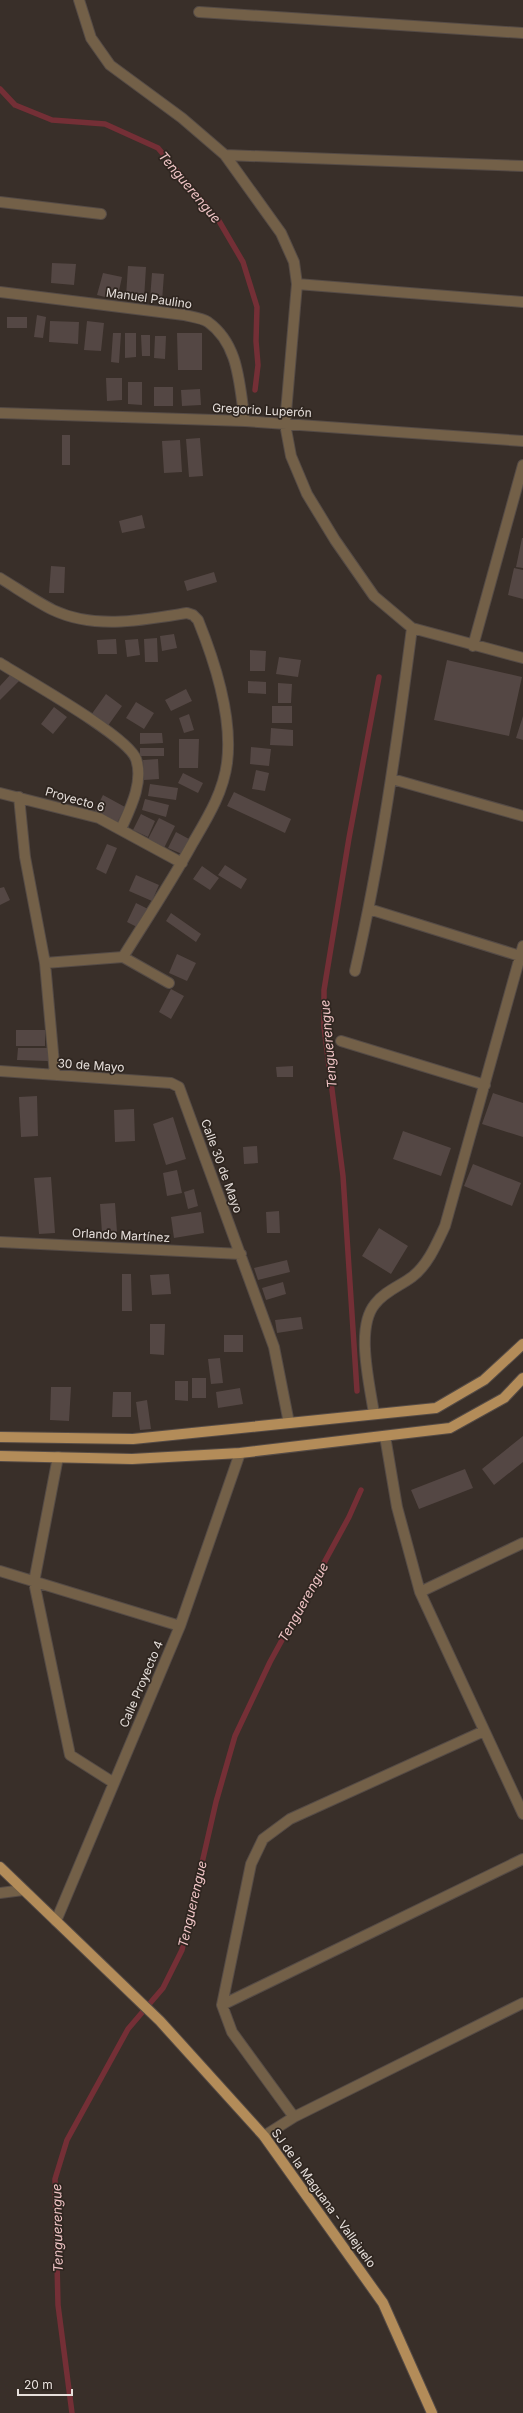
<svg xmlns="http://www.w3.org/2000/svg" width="523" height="2413" font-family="Inter,sans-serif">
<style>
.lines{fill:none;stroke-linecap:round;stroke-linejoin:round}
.stream{stroke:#742f36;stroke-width:5.5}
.building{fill:#544744}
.minor-casing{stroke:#554b46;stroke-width:12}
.major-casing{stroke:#554b46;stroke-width:12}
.minor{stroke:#736048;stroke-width:10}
.major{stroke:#b38c59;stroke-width:10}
.labels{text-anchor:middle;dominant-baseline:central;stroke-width:3.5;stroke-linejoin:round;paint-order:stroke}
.street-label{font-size:12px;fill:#e7e0dc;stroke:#2f2620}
.water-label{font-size:13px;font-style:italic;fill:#f1c5c6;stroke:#2f2620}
</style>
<rect width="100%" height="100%" fill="#392f29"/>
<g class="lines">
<path class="stream" d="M0,89l15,16 37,15 53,4 53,24 61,73 24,41 14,45 -1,34 2,24 -3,25
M357,1391l-14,-215 -19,-149v-37l25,-152 30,-161
M72,2413l-14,-108 -3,-126 12,-39 61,-111 35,-41 19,-38 34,-148 19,-66 35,-74 79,-145 12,-27"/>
</g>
<path class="building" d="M52,263l24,1 -2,21 -23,-2z
M128,266l18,1 -2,32 -18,-2z
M103,273l19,4 -5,23 -20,-5z
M152,273l12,1 -2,27 -12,-1z
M37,315l9,2 -3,21 -9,-1z
M7,317h20v11h-20z
M50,321l29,1 -1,22 -29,-2z
M87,321l17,2 -3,28 -17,-1z
M113,333h8l-2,30 -8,-1z
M125,333h11v24l-11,1z
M177,333h25v37h-24z
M141,335h9v21h-8z
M155,336h11l-1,23 -11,-1z
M106,378h16v22l-15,1z
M128,382h14v23l-14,-1z
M154,387h19v19h-19z
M200,389l1,16 -19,1 -1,-16z
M62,435h8v30h-8z
M200,438l3,38 -14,1 -3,-38z
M180,440l2,32 -18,1 -2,-32z
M142,515l3,13 -23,5 -3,-12z
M522,538h1v30l-7,-1z
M51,566l14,1 -1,26h-15z
M514,568l9,2v29l-15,-4z
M214,572l3,10 -30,9 -3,-10z
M174,634l3,14 -15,3 -2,-15z
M157,638l1,24h-13l-1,-23z
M116,639l1,15h-19l-1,-14z
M138,639l2,16 -13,2 -2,-17z
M250,650l16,1 -1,20h-15z
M279,657l22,3 -3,17 -22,-3z
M447,660l75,17 -13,59 -75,-16z
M11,674l8,7 -19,19v-14z
M248,681l18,1v12l-18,-1z
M278,683l14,1 -1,19h-13z
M186,689l6,12 -21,10 -6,-11z
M106,694l16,12 -15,21 -16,-12z
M136,702l18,11 -10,16 -18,-11z
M272,706h20v17h-20z
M54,707l13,10 -14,17 -12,-10z
M189,714l5,16 -10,3 -5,-15z
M523,716v24l-7,-2z
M271,728l22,2v16l-23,-1z
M140,733h22l1,10 -23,1z
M179,739h20l-1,29h-19z
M251,747l20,2 -2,17 -19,-2z
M140,748h24v8h-24z
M158,759l1,20 -15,1 -1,-20z
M256,770l13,3 -4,18 -13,-2z
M183,773l20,10 -5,10 -20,-10z
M150,784l28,4 -2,12 -28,-4z
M234,792l57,27 -6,14 -58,-27z
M103,795l22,12 -8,16 -22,-12z
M145,799l24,6 -3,12 -24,-7z
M141,814l14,7 -7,16 -15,-7z
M159,818l16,8 -11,22 -16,-9z
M176,832l13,7 -7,15 -14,-6z
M107,844l10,4 -11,26 -10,-5z
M225,865l22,14 -6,10 -23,-14z
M202,866l17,12 -9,12 -17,-11z
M136,875l23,10 -7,16 -23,-10z
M4,887l6,13 -10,5v-17z
M136,903l12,6 -9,19 -12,-6z
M171,913l30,21 -5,8 -30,-21z
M177,954l19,9 -9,18 -18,-8z
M171,989l13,7 -13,23 -12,-7z
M16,1030h29v16h-29z
M18,1048h31l-1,13 -31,-1z
M293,1066v11h-16l-1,-10z
M493,1093l30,10v34l-41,-13z
M37,1096l1,40 -17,1 -2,-40z
M134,1109l1,32 -20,1 -1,-32z
M173,1117l13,42 -20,6 -13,-41z
M403,1131l48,17 -10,28 -48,-17z
M257,1146l1,17 -14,1 -1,-17z
M473,1164l48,19 -9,23 -48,-20z
M177,1170l5,23 -15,3 -4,-23z
M51,1177l4,56 -16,1 -5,-56z
M194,1189l4,17 -10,3 -4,-17z
M115,1203l2,29 -15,1 -2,-29z
M279,1211l1,22h-13l-1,-21z
M201,1212l3,21 -30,5 -3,-21z
M379,1228l29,18 -17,28 -29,-18z
M287,1260l3,12 -32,8 -4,-12z
M122,1274h9l1,37h-10z
M169,1274l2,20 -19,1 -2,-20z
M283,1282l3,12 -20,6 -4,-12z
M301,1317l2,12 -26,4 -2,-13z
M150,1324h15l-1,31 -14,-1z
M224,1335h19v17h-19z
M220,1358l3,25 -12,1 -3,-25z
M192,1378h14v20h-14z
M175,1381h13v20l-13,-1z
M51,1387h20l-2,34 -19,-1z
M240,1388l3,16 -25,4 -2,-16z
M113,1392h18v25h-19z
M147,1400l4,29 -11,1 -4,-28z
M523,1436v26l-29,23 -12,-16z
M465,1469l8,19 -54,21 -8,-19z"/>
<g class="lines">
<g class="minor-casing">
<path id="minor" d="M79,0l12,38 19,27 72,53 43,37 56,78 13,29 3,22 -12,140 6,32 16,38 28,46 39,56 38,32 111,30
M199,12l324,21
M225,155l298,11
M0,202l101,12
M297,284l226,18
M0,292l184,23c8,2 18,3 24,7 32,23 31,64 37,99
M0,413l245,8 278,20
M0,578c18,11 35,23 53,32 42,20 91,10 134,3l6,2 5,5c17,42 35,97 29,143 -4,31 -21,57 -36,83 -21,38 -45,74 -68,111l-78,6
M473,646l50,-181
M0,663c25,16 128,73 136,96 8,23 -6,50 -15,70
M392,779l131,37
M0,793l99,25 83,45
M19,797l6,60 20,106 10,112
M369,909l151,47
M123,957l46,26
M355,971c26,-113 42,-228 57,-343
M341,1041l144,44
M0,1071l171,12 8,4 95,260 15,76
M0,1242l241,12
M374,1414c-4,-29 -19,-86 1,-110 10,-13 25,-18 37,-27 16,-12 25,-34 33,-51l78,-280
M385,1436l12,71 23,85 103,222
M58,1457l-24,125 36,173 44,28
M0,1571l180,55
M420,1592l103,-49
M0,1893l23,-3
M56,1921l124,-295 60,-173
M222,2005l301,-146
M294,2117l-62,-85 -10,-27 29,-141 12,-25 27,-20 194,-88
M264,2136l30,-19 229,-114"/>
</g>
<g class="major-casing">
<path id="major" d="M0,1437l133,2 303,-31 48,-28 39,-36
M0,1456l132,3 108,-6 210,-25 54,-30 19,-20
M0,1867l160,154 104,115 119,167 49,110"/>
</g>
<use href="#minor" class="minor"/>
<use href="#major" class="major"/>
</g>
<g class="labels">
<g class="street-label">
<text transform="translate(149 298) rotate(8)">Manuel Paulino</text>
<text transform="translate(262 410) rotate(3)">Gregorio Luperón</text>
<text transform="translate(75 799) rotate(16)">Proyecto 6</text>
<text transform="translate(91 1065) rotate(4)">30 de Mayo</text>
<text transform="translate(222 1166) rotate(70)">Calle 30 de Mayo</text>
<text transform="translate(121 1235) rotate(3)">Orlando Martínez</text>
<text transform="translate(141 1684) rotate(-67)">Calle Proyecto 4</text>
<text transform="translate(324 2198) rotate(54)">SJ de la Maguana - Vallejuelo</text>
</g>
<g class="water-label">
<text transform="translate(190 187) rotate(50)">Tenguerengue</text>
<text transform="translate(328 1044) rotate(-95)">Tenguerengue</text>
<text transform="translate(303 1602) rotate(-61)">Tenguerengue</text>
<text transform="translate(192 1904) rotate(-77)">Tenguerengue</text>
<text transform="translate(57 2228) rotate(-91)">Tenguerengue</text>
</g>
</g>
<path d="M18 2389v6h54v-6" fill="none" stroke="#e7e0dc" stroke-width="2"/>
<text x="24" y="2389" font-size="12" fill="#e7e0dc" stroke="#2f2620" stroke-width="3" paint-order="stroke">20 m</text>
</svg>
